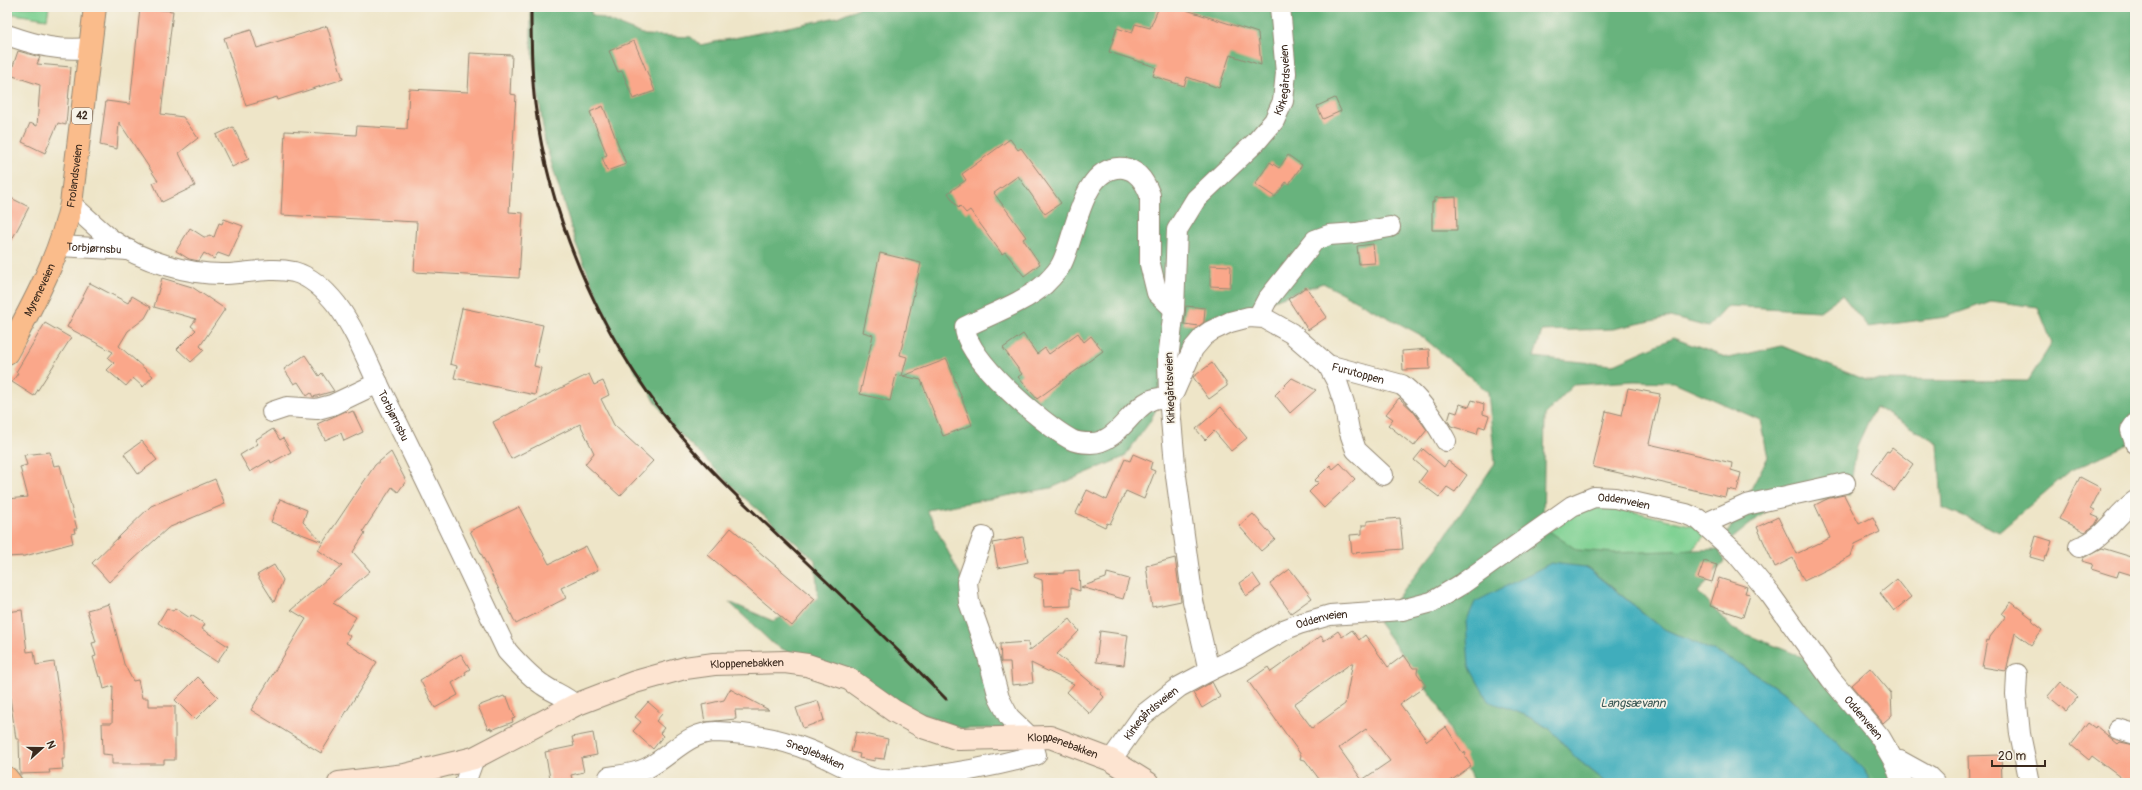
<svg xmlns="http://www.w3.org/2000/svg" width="2142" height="790" font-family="Pangolin,sans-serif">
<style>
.green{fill:#7fd193;stroke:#5d7e58}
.forest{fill:#67b37d;stroke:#516e4e;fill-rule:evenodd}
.water{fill:#3fadbc;stroke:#3d6c6d}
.building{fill:#faa78a;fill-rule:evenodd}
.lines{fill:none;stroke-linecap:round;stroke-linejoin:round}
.minor-casing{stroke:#948873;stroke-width:22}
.secondary-casing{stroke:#948873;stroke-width:24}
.primary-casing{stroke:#948873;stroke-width:24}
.minor{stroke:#fff;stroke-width:20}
.secondary{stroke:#fde4d1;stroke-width:22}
.primary{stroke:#fabc8b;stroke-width:22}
.rail{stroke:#3b2a1e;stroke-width:3}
.labels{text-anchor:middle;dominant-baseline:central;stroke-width:3.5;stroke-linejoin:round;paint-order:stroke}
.shield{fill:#f7f3e8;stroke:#73665b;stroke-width:1}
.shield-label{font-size:10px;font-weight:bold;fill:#3b2a1e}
.street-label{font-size:11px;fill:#3b2a1e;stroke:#f7f3e8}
.water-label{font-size:12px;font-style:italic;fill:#3c5855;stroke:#f7f3e8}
</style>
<rect width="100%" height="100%" fill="#f7f3e8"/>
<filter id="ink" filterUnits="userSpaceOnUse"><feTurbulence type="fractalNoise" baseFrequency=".025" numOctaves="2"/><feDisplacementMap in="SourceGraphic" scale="8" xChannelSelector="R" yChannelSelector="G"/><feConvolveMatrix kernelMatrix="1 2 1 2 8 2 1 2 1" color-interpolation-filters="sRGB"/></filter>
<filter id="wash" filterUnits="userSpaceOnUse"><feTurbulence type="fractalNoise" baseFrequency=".012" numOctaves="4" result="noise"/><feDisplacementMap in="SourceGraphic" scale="16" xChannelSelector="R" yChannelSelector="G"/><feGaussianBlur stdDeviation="0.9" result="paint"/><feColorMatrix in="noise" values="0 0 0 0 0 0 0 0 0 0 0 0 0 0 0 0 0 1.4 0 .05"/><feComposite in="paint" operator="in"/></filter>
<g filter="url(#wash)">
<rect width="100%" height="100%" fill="#eee5c8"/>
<path class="green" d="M7,7h42l-2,12 -40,-6z
M1602,504l92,22 11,9 -54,62 -134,-43 63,-44z"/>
<path class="forest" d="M531,7h60v7l54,21 46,2 9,8 137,-28 24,-10h1274v430l-13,10 -51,23 -72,62 -57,-25 -4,-64 -63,-36 -18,39 -8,49 -76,11 -54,43 5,13 -26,30 35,37 97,39 76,115h-35l-7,-14 -78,-75 -53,-34 -71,-32 -75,-61 -62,148 25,14 26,29 31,25h-133l-36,-79 -60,-82 59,-74 58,-85 -7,-71 -69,-58 -96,-51 -50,17 -94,50v36l-18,14 -12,23 -25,34 -73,31 -124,22 37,73 46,145 -47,1 -97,-36 -93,-49 -44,-42 44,19 3,-1 42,-22 -3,-38 -74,-65 -70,-70 -56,-86 -39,-95 -31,-102 -14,-100zM1842,295l26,32 78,-10 45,-16 47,6 14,36 -24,38 -163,-1 -83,-34 -54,12 -55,-20 -61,27 -78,-8 8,-26 71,-2 57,-12 38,10 19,-21 93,5zM1634,381l40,1 86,38 8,37 -49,92 -104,4 -38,-3 -34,-23 2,-112 28,-30z"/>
<path class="water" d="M1551,563l35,4 76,61 71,32 53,34 78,75 7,14h-264l-31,-25 -26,-29 -25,-14 -37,-14 -19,-35 -3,-44 9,-20z"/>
<g id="blocks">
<path class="building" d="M1159,7h18l81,26 3,32 -31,-10 -11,33 -32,-11 -3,9 -31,-10 3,-9 -47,-15 8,-24 15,5 3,-9 15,4z
M140,8l33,3 -12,103 22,3 15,21 -19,15 16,33 -33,16 -9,-19 5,-2 -39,-59 -2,27 -17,-4 6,-44 24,3z
M327,26l16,53 -65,21 -1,-3 -31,9 -22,-68 27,-8 6,18z
M634,41l21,50 -22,8 -11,-28 -4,1 -9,-21z
M18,51l22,6 -3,7 34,3 -5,58 -8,-2 -13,30 -23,-11 8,-19 7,3 3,-41 -30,-10z
M470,53l42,2 -2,39 6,1 -7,117 14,1 -4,65 -105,-6 3,-50 -136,-7 4,-84 71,4 1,-9 50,3 2,-40 59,3z
M1335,98l6,13 -18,8 -6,-13z
M603,106l23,58 -19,7 -5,-14 5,-2 -17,-43z
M233,127l16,32 -17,8 -16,-32z
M1010,139l8,11 3,-2 40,55 -16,11 -27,-38 -24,17 32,44 -3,2 17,25 -16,12 -19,-24 -3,2 -32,-44 -4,3 -6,-7 -2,2 -10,-15 18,-13 -4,-6z
M1288,155l14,10 -13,19 -3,-2 -11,15 -20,-13 15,-22 9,6z
M7,196l22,11 -22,42z
M1456,197l1,33h-25v-28h2v-4z
M224,219l19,7 -14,31 -11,-4 -4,6 -10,-6 -5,8 -10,-2 -13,-8 14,-23 14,9h4l1,-2 5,2 5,-14 3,1z
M1373,244l2,19 -16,1 -2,-18z
M880,253l41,10 -21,92 7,2 -5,19 -6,-1 -6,26 -30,-7 13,-59 -10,-3z
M1210,265l21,1 -1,21 -20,-1z
M162,278l30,9 33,22 -25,37 4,4 -13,12 -14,-13 19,-19 -5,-4 5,-7 -42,-12z
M90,283l38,20 4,-7 19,11 -6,11 -17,13 -9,15 34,30 -10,11 -10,-9 -7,8 -19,-16 7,-7 -6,-5 5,-6 -46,-25z
M1306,287l21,30 -19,13 -20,-31z
M1186,306l19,2 -1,14 -5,4 -15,-2z
M462,308l81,17 -9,41 7,2 -6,27 -81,-17 3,-12 -7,-2z
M45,323l26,15 -37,58 -22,-14 6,-9 -2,-1z
M1078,333l6,9 7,-6 12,15 -66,48 -19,-22 4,-3 -19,-26 20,-14 14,20 8,-6 4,6z
M1429,349l1,20 -27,1 -1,-19z
M305,355l14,21 3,-3 12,18 -21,6 -2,-4 -4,3 -9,-14 -4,2 -10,-15z
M947,359l25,66 -29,11 -22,-56 -18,-4z
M1212,363l15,21v2l-18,13 -16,-22z
M589,374l5,11 9,-4 6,14 -8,4 13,26 39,36 -33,35 -35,-32 9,-11 -14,-29 -69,35 -18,-37z
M1292,378l24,12 -26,23 -15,-18z
M1628,388l32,6 -11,50 83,19 -1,7 10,3 -4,18 -10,-2 -2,8 -132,-30 13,-56 16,4z
M1399,398l14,13 14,19 -13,16 -26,-21 5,-6 -7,-5z
M1472,400l12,4 -1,10 6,2 -4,12 -6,-2 -2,8 -26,-8 -3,-5 3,-10 6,2 3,-9 9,3z
M1221,407l26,31 -16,13 -17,-20 -9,9 -9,-11z
M346,411l2,2 5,-2 10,21 -19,9 -3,-8 -16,7 -8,-16z
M273,429l7,11 3,-2 8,14 -20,11 -1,-3 -20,12 -10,-17 18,-11 -3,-4z
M142,441l15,19 -19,14 -14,-20z
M1892,448l21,16 -19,27 -23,-18 16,-22 2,1z
M1423,449l21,18 4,-6 19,14 -12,17 -8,-5 -8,10 -20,-15 8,-11 -13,-11z
M50,452l4,14 6,-1 17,64h-3l1,4 -4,1 2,9 -48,13 -18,1v-58l21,-2 -8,-30 7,-2 -3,-10z
M391,452l15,29 -8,11 -6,-5 -29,44 2,2 -12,19 17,19 -37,32 23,14 -10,16 4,3 -4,7 31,19 -56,91 -70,-43 55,-91 -15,-9 51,-44 -24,-16 57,-85z
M1133,454l19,8 -2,7 5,2 -11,28 -18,-8 -16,33 -3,-1 -2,4 -29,-14 11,-23 20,10 18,-41 5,2z
M1340,463l15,16 -31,29 -15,-16 10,-10 -5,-1 16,-16 3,4z
M2080,477l21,11 -10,20 4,2 -3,5 7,3 -4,7 -10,7 -26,-13z
M215,479l10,25 -57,24 -59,54 -17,-19 59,-57z
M1844,495l15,29 14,-7 7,15 -25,12 -4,12 -11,6v1l-36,18 -11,-23 -18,9 -18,-40 21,-10 18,37 34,-16 -15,-33 14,-7z
M280,499l27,11 -4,12 19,20 -51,-20z
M519,507l30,57 37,-18 12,24 -37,18 5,10 -50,26 -46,-93z
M1253,514l22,25 -14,12 -22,-25z
M1400,518l3,31 -51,4 -2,-18 12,-1v-9h5v-4z
M731,528l84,71 -23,27 -84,-71z
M2036,536l16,5 -5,16 -2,-1 -1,5 -14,-4z
M1023,537l5,25 -30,6 -5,-25z
M2102,548l33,10 -3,17 -13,-4 -2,6 -7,-2 -19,-6 2,-5 -11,-3 1,-3z
M1175,558l6,43 -29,6 -6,-41z
M1704,561l13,4 -5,17 -14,-4z
M274,565l9,15 -9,22 -17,-27z
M1290,569l22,29 -21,15 -21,-29z
M1079,570l1,21 -9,-3v18l-27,1 -2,-27 -8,-3 1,-3 29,-1v-2z
M1107,573l22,6 -6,20 -42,-12 25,-9z
M1253,574l8,12 -15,10 -6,-13z
M1719,578l28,9 -2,6 5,1 -7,23 -33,-11z
M1897,579l14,18 -17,14 -14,-18z
M2011,602l22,17 -1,3 10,8 -11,15 -16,-12 -9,38 -24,-4 5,-27 2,1 1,-4 16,-21 -4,-2z
M109,604l15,60 9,17 5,-1 4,18h6v8h27v54h-11v4h-52v-9l-9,-1 -1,-31h10l1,-37 -9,3 -3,-13 -2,1 -6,-20 3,-1 -4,-13 4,-1 -9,-32z
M167,608l6,3 2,-3 15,10 1,-3 14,9 -3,5 26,17 -11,16 -59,-39z
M22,610l5,42 7,-1 2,14 18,-3 11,74v23h-3l1,10 -14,1 1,3 -30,1 -1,-35h-3l-9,-62v-65z
M1070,619l9,12 -22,23 45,38 -1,2 3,3 -14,17 -23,-22 7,-8 -43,-21 2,20 -21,2 -2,-23h-9l-1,-18 28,-2 1,9z
M1352,630l7,10 6,-5 23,32 16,-12 9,13h5l-1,5 9,13 -26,18 27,37 19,-14 16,25 4,1 -1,4 6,9 -23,17h-126l-17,-23 -5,-1 1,-4 -53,-74 20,-14 3,5 50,-36 3,5 14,-10 4,6zM1353,662l-8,42 -33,24 -18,-24zM1366,729l24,32 -28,19 -23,-32z
M1100,631l28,4 -4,30 -28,-3z
M461,654l9,15 -5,3 1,2 -14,9 6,12 -23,13 -15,-28z
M1870,668l21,25 1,22 -9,8 -32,-38z
M198,677l20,20 -23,23 -20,-20z
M1212,682l8,15 -18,11 -9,-15z
M2060,682l18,15 -12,14 -18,-15z
M730,689l39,21h-34l1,9 -31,3 -3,-17 22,-5z
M504,696l1,2 2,-1 8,21 -3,1 1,3 -22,8v-2l-3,1 -10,-23z
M818,701l6,19 -21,8 -7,-20z
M648,702l14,12 -6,7 8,7 -4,5 3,3 -10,13 -20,-18 8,-9 -6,-5z
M2088,723l7,5 1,-2 22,18 2,-2 15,3v38h-7l-36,-27 -3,4 -18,-15z
M856,732l32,7 -4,20 -9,-1v3l-16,-3 1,-4 -9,-2z
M593,733l4,22 -16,3 3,14 -13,3 2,8h-22l-6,-31 29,-6 -2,-9z
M2001,755l1,26 -33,2 -1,-27z"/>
</g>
</g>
<g filter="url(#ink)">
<use href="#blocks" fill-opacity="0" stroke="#948873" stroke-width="1"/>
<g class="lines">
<g class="minor-casing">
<g id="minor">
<path d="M7,35c33,11 49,16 84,13"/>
<path id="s1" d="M71,204c14,12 27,25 41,36 29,21 78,35 114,34 23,-1 45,-7 68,-2 18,5 32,19 43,33 21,28 33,64 49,95 42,83 81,167 121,251 11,12 22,25 36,34 11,8 21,10 32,20"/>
<path id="s2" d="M60,246l69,4"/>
<path id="s3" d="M1174,309l-17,-16 -7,-29v-69c-5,-13 -12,-25 -26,-27 -42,-5 -48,67 -62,95 -3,7 -11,15 -17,21 -20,18 -56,31 -80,43 0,32 78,97 105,112 5,3 15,4 21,4 26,0 39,-33 58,-42 9,-5 17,-1 25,-9l19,-43 11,-13 7,-5 19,-9 19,-5 15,1 27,15 37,32 74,20c19,15 33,35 44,56"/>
<path d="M1258,317l9,-17 48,-60 14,-5 27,-2 34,-6"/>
<path d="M1328,365l9,17 7,21 5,27 7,20 27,25"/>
<path d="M272,412l15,-5 30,2 15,-4 46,-22"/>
<path d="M2135,424l-4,6 4,13"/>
<path d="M1704,524l42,-19 99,-22"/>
<path d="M2079,547c25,-7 36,-32 56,-46"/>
<path id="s4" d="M1209,671l29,-14 48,-28 13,-5 31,-9 72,-5 30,-8 30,-18 110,-78 22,-9 21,1 71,16 12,5 38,34 34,41 61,85 49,58 15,26 7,20"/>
<path d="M2017,674l-1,20 4,40 10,49"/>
<path d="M2118,729l17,5"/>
<path id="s5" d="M1111,760l32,-45 36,-28 30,-16 -16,-70 -17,-125 -7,-79 -1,-38 6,-50 3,-79 19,-31 60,-57 18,-21 9,-20 3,-28 -6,-66"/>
<path d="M1895,763l5,-2 29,16 6,6"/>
<path id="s6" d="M609,777c14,-2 26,-3 38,-9 24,-12 40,-36 69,-36 34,1 63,6 95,19 20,8 40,21 61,27 14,5 30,1 45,0 41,-5 80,-12 119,-23l-5,-17 -22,-21 -10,-19 -12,-45 -18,-51 -2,-20 16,-45"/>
<path d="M465,783l9,-25"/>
</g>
</g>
<g class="secondary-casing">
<g id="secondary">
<path id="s7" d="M339,783l66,-8 69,-17 101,-53 60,-23 50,-14 29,-4 71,-2 22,3 42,14 45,32 29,16 36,12 91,-2 61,23 37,23"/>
</g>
</g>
<g class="primary-casing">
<g id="primary">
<path id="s8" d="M7,353c26,-49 52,-95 64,-149l24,-197"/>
<path d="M7,778l4,5"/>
</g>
</g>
<use href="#minor" class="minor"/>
<use href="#secondary" class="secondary"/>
<use href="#primary" class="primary"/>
<path class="rail" d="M531,7c0,32 0,65 4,97 16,125 73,249 156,344 29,34 63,64 95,95 54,51 108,102 160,156"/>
</g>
</g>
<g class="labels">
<rect class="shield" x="72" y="108" width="20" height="16" rx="3"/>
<g class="shield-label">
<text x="82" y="116">42</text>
</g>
<g class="street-label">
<text stroke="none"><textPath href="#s5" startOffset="769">Kirkegårdsveien</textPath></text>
<text stroke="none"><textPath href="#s8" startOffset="191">Frolandsveien</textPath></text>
<text stroke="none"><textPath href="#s2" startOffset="34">Torbjørnsbu</textPath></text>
<text stroke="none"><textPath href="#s8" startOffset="71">Myreneveien</textPath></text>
<text stroke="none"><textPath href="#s3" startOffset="920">Furutoppen</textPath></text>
<text transform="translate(1170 388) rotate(-92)">Kirkegårdsveien</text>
<text stroke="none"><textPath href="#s1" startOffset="423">Torbjørnsbu</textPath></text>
<text stroke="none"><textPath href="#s4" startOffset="461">Oddenveien</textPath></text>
<text stroke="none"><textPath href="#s4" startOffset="125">Oddenveien</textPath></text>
<text stroke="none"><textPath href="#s7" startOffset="430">Kloppenebakken</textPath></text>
<text stroke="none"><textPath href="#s5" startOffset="62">Kirkegårdsveien</textPath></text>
<text stroke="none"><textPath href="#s4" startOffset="797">Oddenveien</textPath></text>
<text stroke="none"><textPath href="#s7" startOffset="766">Kloppenebakken</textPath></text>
<text stroke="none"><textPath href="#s6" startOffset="221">Sneglebakken</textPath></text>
</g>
<g class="water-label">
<text x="1633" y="703">Langsævann</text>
</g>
</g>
<rect width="2142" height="790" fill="none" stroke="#f7f3e8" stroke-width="24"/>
<g transform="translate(42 748) rotate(69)" stroke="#f7f3e8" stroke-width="3" paint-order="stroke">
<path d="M0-3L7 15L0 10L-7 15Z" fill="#3b2a1e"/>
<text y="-6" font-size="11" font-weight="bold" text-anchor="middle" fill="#3b2a1e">N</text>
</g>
<path d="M1992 760v6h53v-6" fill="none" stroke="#3b2a1e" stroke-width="2"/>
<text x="1998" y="760" font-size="12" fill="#3b2a1e" stroke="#f7f3e8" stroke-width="3" paint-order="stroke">20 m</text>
</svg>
